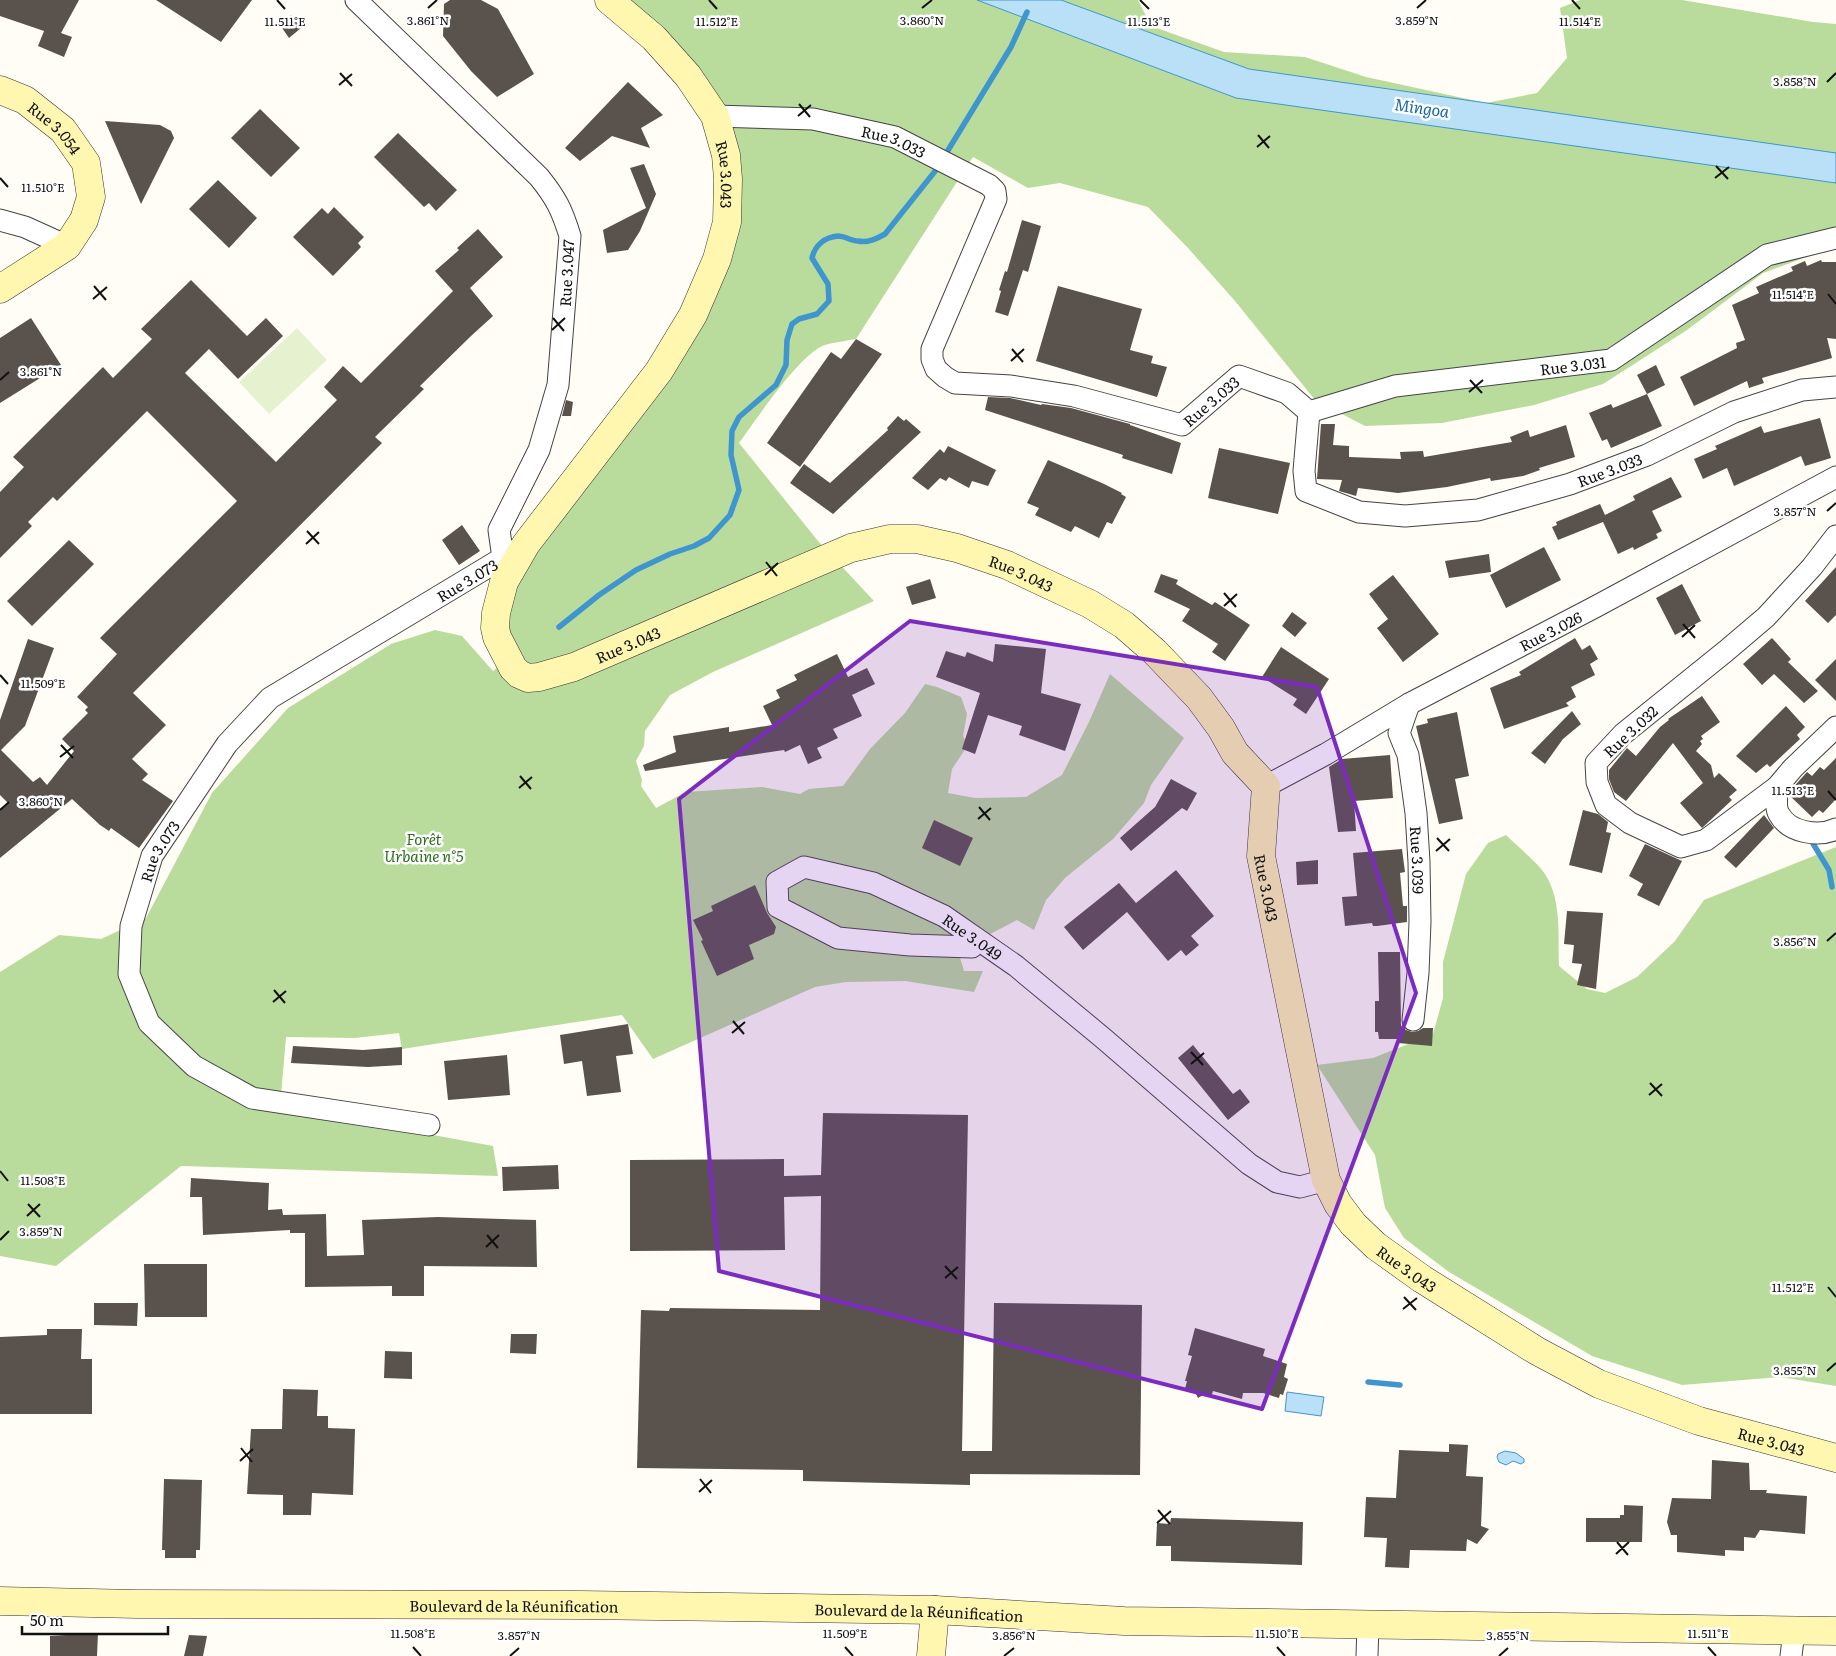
<svg xmlns="http://www.w3.org/2000/svg" width="1836" height="1656" font-family="Literata,serif">
<style>
.forest{fill:#b9dc9c}
.pitch{fill:#e6f2cf}
.water{fill:#b9e0f7;stroke:#3f96cf}
.lines{fill:none;stroke-linecap:round;stroke-linejoin:round}
.stream{stroke:#3f96cf;stroke-width:5.5}
.building{fill:#5a524d}
.street-casing{stroke:#444;stroke-width:23}
.secondary-casing{stroke:#333;stroke-width:29}
.street{stroke:#fff;stroke-width:21}
.secondary{stroke:#fff6b0;stroke-width:28}
.marked{fill:#7b2cbf;fill-opacity:0.2;stroke:#7b2cbf;stroke-width:4;stroke-linejoin:round}
.ticks{fill:none;stroke:#111;stroke-width:2}
.labels{text-anchor:middle;dominant-baseline:central;stroke-width:5;stroke-linejoin:round;paint-order:stroke}
.street-label{font-size:15px;fill:#111;stroke:#fff}
.park-label{font-size:15px;font-style:italic;fill:#2f6b1f;stroke:#fff}
.water-label{font-size:16px;font-style:italic;fill:#1768a6;stroke:#fff}
.ticks-label{font-size:12px;text-anchor:middle;fill:#111;stroke:#fff;stroke-width:5;stroke-linejoin:round;paint-order:stroke}
</style>
<rect width="100%" height="100%" fill="#fffdf5"/>
<path class="forest" d="M607,0h531l13,26 73,26 81,5 61,20 120,26 51,-10 30,-35 -7,-50 20,-8h102l131,22 23,2v222l-73,27 -76,57 -84,54 -69,21 -92,18 -77,3 -50,-26 -80,-99 -47,-53 -40,-41 -88,-24 -32,5 -55,-31 -117,182c-10,2 -21,3 -31,6 -25,8 -69,75 -86,98l79,98 56,60 -161,71 -43,23 -25,36 -1,15 -8,15 6,19 -1,6 15,22 30,-16 76,-5 38,7 9,-5 34,-3 27,-37 35,-36 20,-29 12,3 24,10 6,17 -4,22 5,9 -16,24 -4,24 27,5 51,-1 36,-22 27,-53 21,-48 74,64 -33,47 -7,18 -31,36 -48,39 -19,22 -12,30 -17,-10 -59,31 6,20h19l-9,21 -69,-11 -59,1 -31,5 -162,72 -31,-44 -220,34 -3,-16 -44,5 -69,-1 -6,70 213,39 5,30 -317,-10 -125,100 -56,-10v-284l59,-37 42,4 45,-21 66,-125 76,-85 103,-64 44,-14 27,6 31,35 16,-13 -8,-59 156,-227 68,-149 -12,-106z
M1506,835c11,11 31,27 39,39 17,26 13,63 14,92l28,23 18,4 32,-16 38,-36 29,-41 132,-53v539l-56,-9 -98,8 -90,-29 -143,-84 -45,-34 -19,-30 -10,-53 -58,-90 56,-7 60,-24 10,-36v-36l23,-88 22,-31z"/>
<path class="pitch" d="M297,328l30,32 -58,54 -30,-32z"/>
<path class="water" d="M977,0h84l188,69 587,84v30l-600,-85z
M1287,1392l37,5 -3,19 -36,-5z
M1505,1451l11,2 8,6v3l-3,2 -8,-3 -7,4 -7,-3 -2,-5 1,-3z"/>
<g class="lines">
<path class="stream" d="M559,627l40,-32 37,-25 34,-16 24,-8 15,-8 21,-23 9,-25 -8,-35 1,-24 7,-14 37,-32 10,-20 1,-25 5,-16 7,-5 18,-5 12,-13 -1,-17 -16,-26c3,-13 13,-21 26,-22 7,0 13,5 20,5 10,2 18,-2 27,-7l51,-64 75,-123 16,-35
M1809,837l20,33 3,17
M1368,1382l32,3"/>
</g>
<path class="building" d="M0,0h79l-18,33 11,4 -8,20 -26,-11 6,-15 -44,-15z
M156,0h96l-31,42z
M450,0h31l17,9 36,65 -37,23 -26,-26 -28,-35 1,-32z
M291,15l10,13 -12,10 -9,-13z
M628,82l35,33 -22,13 9,20 -38,-12 -32,25 -15,-13z
M260,109l40,39 -29,29 -40,-39z
M105,121l55,4 11,6 3,7 -33,66z
M398,133l59,57 -21,21 -7,-8 -5,4 -50,-50z
M644,164l12,30 -16,37 -12,19 -21,3 -4,-23 43,-22 -16,-40z
M218,180l39,38 -28,30 -40,-39z
M334,207l30,30 -6,6 3,4 -28,29 -40,-39 29,-29 6,6z
M1022,220l19,6 -13,46 -5,-2 -15,46 -13,-4 6,-21 -2,-1 6,-19 2,1z
M478,229l25,28 -33,31 23,28 -22,20 -51,50 4,3 -49,48 7,6 -249,250 33,32 -34,34 16,15 -6,6 31,21 -34,47 -28,-20 -2,3 -9,-6 -28,-26 -72,59v-49l8,-6 -8,-8v-75l28,-81 26,9 -29,78 -24,24 32,32 7,-5 7,8 27,-34 -12,-12 26,-26 -3,-3 3,-3 -11,-10 40,-43 -17,-16 137,-137 -90,-90 -90,90 -4,-4 -25,25 4,4 -32,32v-66l24,-25 -11,-10 90,-90 10,11 39,-39 -11,-10 50,-49 56,56 19,-18 17,18 -45,43 -29,-30 -24,24 91,89 61,-62 -13,-13 19,-21 18,17 92,-92 -18,-20 24,-21 -2,-2z
M1821,260l1,2h14v77l-9,-1 5,20 -70,20 2,5 -15,5 -2,-7 -53,25 -14,-29 57,-29 -1,-5 9,-3 -13,-35 27,-12 -3,-6 37,-16 -2,-4 14,-6 2,5z
M1058,286l84,23 -12,41 23,6 -2,7 16,4 -10,30 -121,-36z
M31,318l30,47 -61,38v-65z
M856,339l26,15 -82,113 -33,-24 64,-91 10,7z
M1656,365l9,20 -18,9 -10,-19z
M1647,394l15,32 -51,22 -4,-9 -5,2 -13,-28 22,-9 2,4z
M988,397l22,1 31,7 1,-1 29,4 59,16v1l51,18 -9,31 -50,-16 1,-3 -138,-45z
M566,400l7,2 -2,14h-9z
M898,416l6,5 2,-2 15,13 -88,82 -43,-31 14,-19 26,19 58,-53 -1,-2z
M1820,418l11,40 -26,8 -4,-10 -67,30 -7,-18 -24,11 -9,-20 23,-10 -2,-3 46,-20 3,7z
M1321,424h14l-2,21 16,1v11l52,2 -1,-7 23,-1 1,6 88,-15 -2,-5 18,-7 2,7 36,-12 9,32 -36,11 1,2 -17,6 -32,5 -1,-3 -43,9 -49,6 -40,-5 -2,8 -17,-5 3,-11 -25,-1z
M948,446l48,24 -8,16 -16,-5 -3,7 -20,-11 -3,4 -6,-3 -12,12 -16,-12 28,-29 4,4z
M1219,448l71,15 -12,51 -70,-16z
M1048,460l54,23 20,10 -1,1 5,3 -14,27 -5,-2 -8,16 -24,-12 -4,6 -36,-17 4,-7 -12,-5z
M1671,477l11,20 -30,14 10,20 -6,3 2,4 -24,12 -1,-3 -15,7 -15,-32 -45,18 -6,-13 5,-2 -1,-3 44,-18 5,11 30,-15 -2,-4z
M462,525l18,26 -21,14 -17,-25z
M69,540l25,24 -62,62 -25,-25z
M1544,547l17,33 -55,28 -16,-33z
M1489,554l2,18 -42,6 -4,-17z
M1836,567v48l-8,8 -23,-22z
M1161,574l17,6 -2,4 36,21 3,-3 35,23 -25,36 -13,-9 6,-8 -36,-23 8,-12 -36,-17z
M1393,575l46,59 -36,28 -26,-34 11,-9 -19,-25z
M930,579l6,19 -24,7 -6,-18z
M1682,584l19,37 -26,14 -19,-37z
M1292,612l15,11 -12,14 -13,-11z
M1575,638l7,12 8,-5 8,14 -8,5 5,11 -24,12 5,10 -10,6 3,3 -65,23 -14,-41 31,-13 -2,-3z
M1772,638l19,21 -3,3 30,29 -14,12 -30,-29 -12,11 -19,-21z
M995,644l51,5 -5,44 40,11 -16,47 -46,-16 3,-9 -34,-11 -13,39 -13,-5 18,-56 -44,-16 10,-26 19,6 2,-5 26,10z
M1281,647l48,32 -23,35 -13,-9 4,-6 -35,-22z
M837,654l11,23 19,-9 8,16 -23,11 10,21 -29,13 5,9 -21,10 5,10 -14,6 -8,-19 -15,7 -1,-2 -139,21 -2,-6 33,-13 -3,-16 56,-9v5l43,-7 -9,-19 17,-8 -4,-8 21,-10 -3,-5z
M1836,659v42l-21,-21z
M1702,696l18,26 -19,14 2,3 -3,2 2,3 -6,7 15,14 3,13 5,-5 18,17 -8,7 3,3 -30,28 -22,-25 23,-20 -30,-40 -47,58 -12,-9 -5,-13v-9l18,-22 9,8 24,-29 9,-7 -1,-1z
M1786,706l19,21 -8,8 3,4 -30,28 -3,-3 -11,9 -20,-17z
M1572,711l9,13 -18,15 -18,25 -14,-11z
M1457,712l12,64 -14,3 8,40 -24,5 -23,-98 12,-3 -1,-4z
M1390,755l3,43 -39,3 2,30 -18,1 -9,-65 13,-8z
M1836,758v41l-13,14 -4,-3 -7,7 -23,-22v-3l18,-20 5,4 8,-9 4,3z
M1171,779l26,14 -10,18 -5,-3 -51,43 -11,-13 35,-31z
M1583,810l15,4 10,8 -2,10 5,1 -9,40 -33,-8z
M1764,815l10,13 -38,40 -12,-11z
M934,820l39,18 -13,28 -38,-18z
M1645,844l37,17 -23,45 -22,-11 6,-11 -14,-8z
M1402,849l3,23 -5,1 3,33h4v16l-30,4h-4l-1,-3 -27,3 -3,-29 15,-1 -4,-43z
M1318,860v24l-21,1 -1,-23z
M1176,870l38,46 -23,20 8,9 -13,11 -5,-6 -13,11 -41,-49 -44,38 -19,-23 55,-44 17,20z
M755,885l12,28 9,14 -2,7 -25,11 5,14 -37,17 -16,-35 2,-1 -10,-20 20,-9 -2,-5z
M1567,911l36,2 -7,76 -19,-4 5,-21 -10,-1 2,-18 -10,-1z
M1378,952h22l1,74 5,4 6,2 6,-1 5,-3h10l-1,18 -34,-3v-4h-19l-1,-7h-3v-31h4z
M628,1024l5,30 -17,2 5,36 -34,4 -5,-35 -18,3 -4,-29z
M1193,1045l40,49 7,-5 10,13 -22,18 -50,-62z
M293,1046l70,4 39,-3v18l-34,2 -77,-4z
M507,1055l3,40 -62,5 -4,-39z
M823,1113l145,2 -6,336h30l2,-148 148,2 -2,170 -170,-1v11l-167,-4v-11l-166,-2 4,-158 28,1 1,-3 150,2 1,-114 -37,1 1,53 -155,1v-91l154,-1v17l37,-1z
M558,1165l1,24 -56,2 -1,-24z
M191,1178l78,5 -1,27 14,-1 1,6 43,-1 1,42 37,-1 -2,-35 76,-3 98,3 1,47 -113,-1v30h-32v-10l-87,1v-54h-15v-3l-87,5 -1,-38h-12z
M144,1264h63v53h-62z
M94,1303h44l-1,23 -43,-1z
M1195,1328l70,21 -2,7 24,8 -3,13 4,2 -5,16 -3,-1 -1,4 -16,-5h-20l-1,6 -29,-8 -2,6 -8,-2 -5,3 -3,-6 -10,-3 2,-8h-2l7,-25 -4,-1z
M47,1329h35l-1,30h11v55h-92v-77l47,-2z
M511,1334h26l-1,20 -26,-1z
M385,1351l27,1v27l-28,-1z
M283,1389l35,1 -1,26h11v12l27,1 -2,66 -41,-2 -1,22h-28v-20l-36,-1 4,-65h31z
M1449,1444l19,1 -2,31 17,1 -2,49 8,3 -12,15 -10,-5 -1,12 -56,-1 -1,18 -24,-1 2,-29 -23,-1 2,-40 30,1 3,-48 50,2z
M1712,1460l37,3 1,27h17l-1,3 41,3 -2,38 -45,-4 -5,8 -11,-1v14l-19,-1v6l-48,-4v-17h-6l-4,-13 5,-24 39,1z
M164,1479l38,1 -2,70h-4v8h-31v-8h-3z
M1624,1505l19,1 -1,36h-56v-24h34v-3h4z
M1171,1518l132,4 -1,43 -131,-4v-15h-15l1,-23 13,1z
M98,1633l-1,23h-47v-20z
M189,1635l18,1 -4,20h-19z"/>
<g class="lines">
<g class="street-casing">
<g id="street">
<path d="M356,0l183,177c17,21 23,33 31,59l-12,149 -19,65 -40,80 4,28"/>
<path id="s1" d="M715,116l98,3 82,18 94,48 6,6 1,8 -64,150v10l4,10 9,8 10,6 56,3 63,10 108,29 57,-49 48,17 22,19 -5,59 2,20 53,21 46,4 73,-6 92,-26 77,-29 87,-43 68,-22 34,-3"/>
<path d="M0,220l25,7 42,19"/>
<path id="s2" d="M1309,412l86,-26 216,-26 156,-105 69,-17"/>
<path d="M1836,536l-24,31 -46,50 -40,34 -103,83 -27,29 1,19 9,23 24,18 51,24 25,-7 71,-53 16,-19 43,-41"/>
<path id="s3" d="M1409,704l-10,29 9,22 8,58 3,49 1,60 -2,51 -5,47"/>
<path id="s4" d="M1266,786l60,-32 83,-50 186,-97 241,-130"/>
<path d="M1777,787c0,7 -2,21 2,27 10,19 40,23 57,15"/>
<path id="s5" d="M972,947l-62,-2 -72,-7 -60,-31 -1,-25 27,-15 69,16 71,33 72,50 87,72 146,126 28,18 23,5 26,-7"/>
<path id="s6" d="M429,1125l-177,-27 -58,-32 -45,-43 -20,-49 2,-48 21,-70 75,-112 43,-46 256,-154"/>
<path d="M1367,1656l1,-31"/>
<path d="M1791,1656l3,-25"/>
</g>
</g>
<g class="secondary-casing">
<g id="secondary">
<path id="s7" d="M609,0l45,38 34,38 27,40 11,39 2,24 -1,43 -10,37 -24,56 -34,56 -133,173 -22,38 -8,31 -1,15 2,9 16,31 6,6 9,4 11,-1 35,-10 277,-119 39,-9h27l40,9 50,17 83,39 34,21 31,27 44,46 22,30 14,25 31,33 -5,70 65,324 12,24 15,20 23,22 46,33 115,72 62,33 100,37 137,37"/>
<path id="s8" d="M0,90l25,10 38,30 23,33 5,34 -7,23 -17,26 -67,43"/>
<path id="s9" d="M0,1601l137,3 444,1 354,5 189,11 712,10"/>
<path d="M931,1656l4,-46"/>
</g>
</g>
<use href="#street" class="street"/>
<use href="#secondary" class="secondary"/>
</g>
<path class="marked" d="M910,621l407,66 99,306 -154,416 -543,-138 -40,-472z"/>
<path class="ticks" d="M277,0l8,9M709,0l8,9M1140,0l9,9M1572,0l8,9M428,8l9,-8M922,8l10,-8M1417,8l9,-8M340,73l12,13M1827,82l9,-9M339,85l13,-11M799,104l11,13M798,116l13,-11M1258,135l11,13M1257,147l13,-11M1716,166l12,13M0,178l8,9M1715,178l14,-11M94,286l12,14M1828,294l8,10M93,299l14,-12M553,318l11,13M552,330l13,-12M1012,349l11,13M1011,361l13,-12M0,380l9,-8M1470,380l12,13M1469,392l14,-12M1827,511l9,-8M307,531l12,13M306,544l13,-12M766,562l11,14M765,575l13,-12M1224,593l12,14M1224,606l13,-12M1683,624l12,14M1682,637l13,-12M0,675l8,9M61,745l12,13M60,757l14,-11M520,776l11,13M519,788l13,-11M1828,791l8,9M979,807l11,13M0,810l9,-8M978,819l13,-11M1437,838l12,13M1436,851l14,-12M1827,941l9,-8M274,990l11,13M273,1002l13,-11M733,1021l11,13M732,1033l13,-11M1191,1052l12,13M1191,1064l13,-11M1650,1083l12,13M1649,1095l13,-11M0,1171l8,10M28,1204l12,13M27,1216l13,-12M487,1235l11,13M0,1240l9,-9M486,1247l13,-12M945,1266l12,13M945,1278l13,-11M1828,1287l8,10M1404,1297l12,13M1403,1309l14,-11M1827,1371l9,-8M241,1448l11,14M240,1461l13,-12M700,1479l11,14M699,1492l13,-12M1158,1510l12,14M1157,1523l14,-12M1617,1542l11,13M1616,1554l13,-12M413,1647l8,9M845,1647l8,9M1277,1647l8,9M1708,1647l8,9M510,1656l9,-8M1004,1656l10,-8M1499,1656l9,-8"/>
<g class="labels">
<g class="street-label">
<text stroke="none"><textPath href="#s8" startOffset="68">Rue 3.054</textPath></text>
<text stroke="none"><textPath href="#s1" startOffset="182">Rue 3.033</textPath></text>
<text stroke="none"><textPath href="#s7" startOffset="218">Rue 3.043</textPath></text>
<text transform="translate(566 273) rotate(-87)">Rue 3.047</text>
<text stroke="none"><textPath href="#s2" startOffset="269">Rue 3.031</textPath></text>
<text stroke="none"><textPath href="#s1" startOffset="781">Rue 3.033</textPath></text>
<text stroke="none"><textPath href="#s1" startOffset="1292">Rue 3.033</textPath></text>
<text stroke="none"><textPath href="#s7" startOffset="1328">Rue 3.043</textPath></text>
<text stroke="none"><textPath href="#s6" startOffset="909">Rue 3.073</textPath></text>
<text stroke="none"><textPath href="#s4" startOffset="324">Rue 3.026</textPath></text>
<text stroke="none"><textPath href="#s7" startOffset="908">Rue 3.043</textPath></text>
<text transform="translate(1630 731) rotate(-43)">Rue 3.032</text>
<text stroke="none"><textPath href="#s6" startOffset="489">Rue 3.073</textPath></text>
<text stroke="none"><textPath href="#s3" startOffset="160">Rue 3.039</textPath></text>
<text stroke="none"><textPath href="#s7" startOffset="1762">Rue 3.043</textPath></text>
<text stroke="none"><textPath href="#s5" startOffset="442">Rue 3.049</textPath></text>
<text stroke="none"><textPath href="#s7" startOffset="2182">Rue 3.043</textPath></text>
<text stroke="none"><textPath href="#s7" startOffset="2588">Rue 3.043</textPath></text>
<text stroke="none"><textPath href="#s9" startOffset="514">Boulevard de la Réunification</textPath></text>
<text stroke="none"><textPath href="#s9" startOffset="919">Boulevard de la Réunification</textPath></text>
</g>
<g class="park-label">
<text x="424" y="838">Forêt<tspan x="424" dy="17">Urbaine n°5</tspan></text>
</g>
<g class="water-label">
<text transform="translate(1422 107) rotate(8)">Mingoa</text>
</g>
</g>
<g class="ticks-label">
<text x="428" y="25">3.861°N</text>
<text x="922" y="25">3.860°N</text>
<text x="1417" y="25">3.859°N</text>
<text x="285" y="26">11.511°E</text>
<text x="1580" y="26">11.514°E</text>
<text x="717" y="26">11.512°E</text>
<text x="1149" y="26">11.513°E</text>
<text x="1795" y="86">3.858°N</text>
<text x="43" y="192">11.510°E</text>
<text x="1793" y="299">11.514°E</text>
<text x="41" y="376">3.861°N</text>
<text x="1795" y="516">3.857°N</text>
<text x="43" y="688">11.509°E</text>
<text x="1793" y="795">11.513°E</text>
<text x="41" y="806">3.860°N</text>
<text x="1795" y="946">3.856°N</text>
<text x="43" y="1185">11.508°E</text>
<text x="41" y="1236">3.859°N</text>
<text x="1793" y="1292">11.512°E</text>
<text x="1795" y="1375">3.855°N</text>
<text x="413" y="1638">11.508°E</text>
<text x="845" y="1638">11.509°E</text>
<text x="1277" y="1638">11.510°E</text>
<text x="1708" y="1638">11.511°E</text>
<text x="519" y="1640">3.857°N</text>
<text x="1014" y="1640">3.856°N</text>
<text x="1508" y="1640">3.855°N</text>
</g>
<path d="M22 1626v8h146v-8" fill="none" stroke="#111111" stroke-width="2.5"/>
<text x="30" y="1626" font-size="15" fill="#111111" stroke="#ffffff" stroke-width="4" paint-order="stroke">50 m</text>
</svg>
